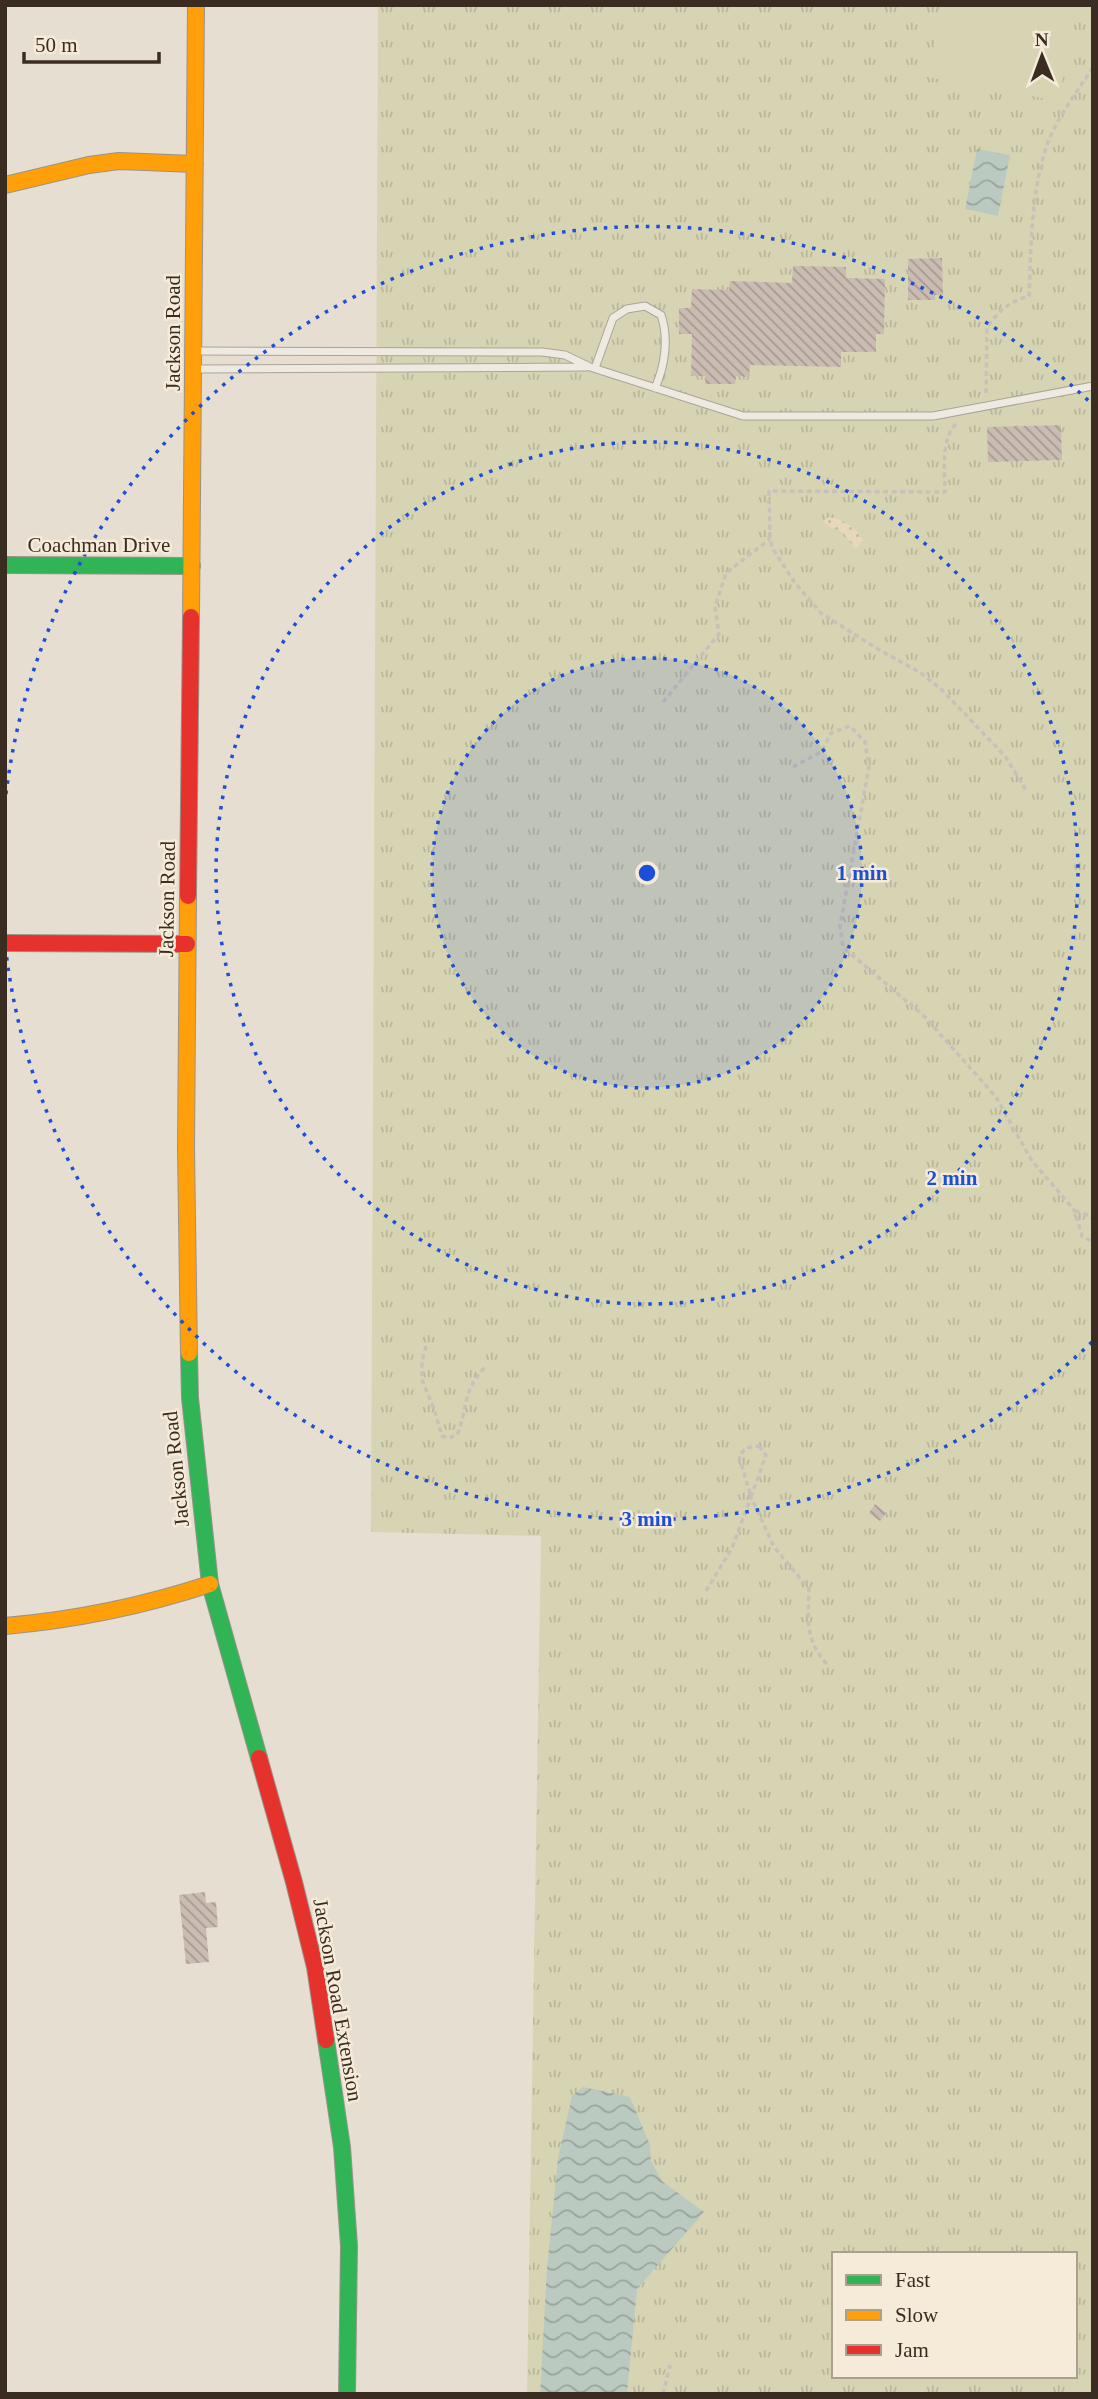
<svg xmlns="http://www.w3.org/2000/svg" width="1098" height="2399" font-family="Georgia,serif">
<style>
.grass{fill:url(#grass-tufts);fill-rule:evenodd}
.sand{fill:url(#sand-dots)}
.green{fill:#d7d4b4}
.water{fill:url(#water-waves)}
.building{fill:url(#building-back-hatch)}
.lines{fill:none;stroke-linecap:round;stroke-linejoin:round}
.lane-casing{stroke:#aca399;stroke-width:9}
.fast-casing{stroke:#9b938a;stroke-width:18}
.slow-casing{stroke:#9b938a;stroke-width:18}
.jam-casing{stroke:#9b938a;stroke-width:18}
.path{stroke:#c7c1b9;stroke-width:3.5;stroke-dasharray:5 3.5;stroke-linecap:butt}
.lane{stroke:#eeeae2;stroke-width:7}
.fast{stroke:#30b455;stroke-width:16}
.slow{stroke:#ff9f0a;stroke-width:16}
.jam{stroke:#e5322d;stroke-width:16}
.ring{fill:none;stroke:#1d4ed8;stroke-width:3.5;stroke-dasharray:3.5 7}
.labels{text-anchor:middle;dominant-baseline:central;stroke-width:5;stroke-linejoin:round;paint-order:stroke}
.street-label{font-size:21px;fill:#3b2c21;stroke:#f5ebd8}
.centre{fill:#1d4ed8;stroke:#f5ebd8;stroke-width:3.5}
.ring-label{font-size:21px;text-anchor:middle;font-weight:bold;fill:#1d4ed8;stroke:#f5ebd8;stroke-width:5;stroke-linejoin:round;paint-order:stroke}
</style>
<defs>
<pattern id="grass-tufts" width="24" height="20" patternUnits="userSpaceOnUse" patternTransform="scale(1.75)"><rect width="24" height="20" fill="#d7d4b4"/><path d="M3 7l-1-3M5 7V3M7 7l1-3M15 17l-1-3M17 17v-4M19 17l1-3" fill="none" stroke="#b9b69a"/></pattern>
<pattern id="sand-dots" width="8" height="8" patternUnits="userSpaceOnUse" patternTransform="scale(1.75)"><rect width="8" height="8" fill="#e8d8ba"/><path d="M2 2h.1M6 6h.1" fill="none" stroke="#c8baa0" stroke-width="1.8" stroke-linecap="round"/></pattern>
<pattern id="water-waves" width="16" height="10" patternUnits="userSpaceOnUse" patternTransform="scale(1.75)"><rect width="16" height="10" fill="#bbcac0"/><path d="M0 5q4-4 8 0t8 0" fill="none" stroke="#99a49c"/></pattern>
<pattern id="building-back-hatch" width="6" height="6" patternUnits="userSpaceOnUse" patternTransform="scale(1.75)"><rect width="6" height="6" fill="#cabcb2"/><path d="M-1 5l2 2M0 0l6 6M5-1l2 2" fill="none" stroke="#a59990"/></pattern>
</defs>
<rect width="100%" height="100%" fill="#e6ded1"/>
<path class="grass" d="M378,5h715v2389h-566l14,-858 -170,-4zM834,2254h241v122h-241z"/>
<path class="sand" d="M829,517c16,3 26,10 34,23l-7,9 -14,-17 -14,-6 -5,-5z"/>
<path class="green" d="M941,5l135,1 -17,95 -131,-24z"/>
<path class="water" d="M977,149l33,6 -12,61 -33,-7z
M583,2087l47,10 20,48 1,16 11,20 42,31 -67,77 -10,105h-87l7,-125 11,-111 14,-62z"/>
<path class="building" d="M942,258l1,37h-8v5h-27v-41z
M793,266l53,1v11l39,1 -1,55h-8v18h-35v15l-91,-2 -1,12 -13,-1 -1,8h-30l1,-8h-15l1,-42h-13v-26h12l1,-19 37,1 1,-9 62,2z
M1061,425l1,35 -74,2 -1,-35z
M875,1504l11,9 -6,8 -11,-8z
M205,1892l1,11 10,-1 2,25 -12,1 3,34 -23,2 -7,-69z"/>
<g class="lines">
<g class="lane-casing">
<path id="lane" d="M195,351l347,1 23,3 25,12 153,49h190l160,-30
M595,368l18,-50 14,-9 18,-3 16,9c8,23 4,51 -6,73
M195,369l391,-2"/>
</g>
<g class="fast-casing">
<path id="fast" d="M5,565l187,1
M189,1353l1,45 20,186 49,174
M326,2040l16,107 7,99 -2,148"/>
</g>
<g class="slow-casing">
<path id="slow" d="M5,185l84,-20 30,-4 76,3
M191,617l5,-612
M188,896l-2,253 3,204
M5,1626c70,-6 138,-20 205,-42"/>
</g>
<g class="jam-casing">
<path id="jam" d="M188,896l3,-279
M5,943l182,1
M259,1758l35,124 21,85 11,73"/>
</g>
<path class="path" d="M986,393l1,-66c14,-18 20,-24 42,-31 2,-46 2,-101 16,-145 9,-30 31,-57 48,-84
M956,424c-16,17 -11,46 -11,68l-176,-1 1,48 3,10 22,34 26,30 55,35 45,25 21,17 63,66 21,34
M663,702l56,-68 -4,-27 11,-34 44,-34
M793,767l28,-15 10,-19 19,-7 15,16 4,25 -29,159 3,21 82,70 71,80 36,64 43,50 7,25 11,6
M1075,1211l13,4 5,4
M426,1346l-4,16v18l12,29 8,27 7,2 8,-3c12,-29 4,-42 28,-68
M759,1446l7,9 -15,42 -12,-41 7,-8z
M706,1591l26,-43 19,-51 23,50 35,42c-1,30 -4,52 18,75
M663,2394l7,-29"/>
<use href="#lane" class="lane"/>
<use href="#fast" class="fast"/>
<use href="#slow" class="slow"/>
<use href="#jam" class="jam"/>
</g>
<circle cx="647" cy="873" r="215" fill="#1d4ed8" fill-opacity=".12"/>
<g class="ring">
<circle cx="647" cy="873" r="215"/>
<circle cx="647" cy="873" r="431"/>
<path d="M1092 1342A646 646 0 0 1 6 952M6 794A646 646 0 0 1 1092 404"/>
</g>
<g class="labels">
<g class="street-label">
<text transform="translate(173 333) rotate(-90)">Jackson Road</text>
<text x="99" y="545">Coachman Drive</text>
<text transform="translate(167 899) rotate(-89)">Jackson Road</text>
<text transform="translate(176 1469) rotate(-96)">Jackson Road</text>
<text transform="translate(338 2000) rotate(80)">Jackson Road Extension</text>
</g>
</g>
<circle cx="647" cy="873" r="10" class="centre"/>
<g class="ring-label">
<text x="862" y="880">1 min</text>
<text x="952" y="1185">2 min</text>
<text x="647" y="1526">3 min</text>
</g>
<rect width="1098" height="2399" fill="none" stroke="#3b2c21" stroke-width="14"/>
<rect x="832" y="2252" width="245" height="126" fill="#f5ebd8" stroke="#ab9f8f" stroke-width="2"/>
<rect x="846" y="2275" width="35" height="10" fill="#30b455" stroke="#ab9f8f" stroke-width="2"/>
<text x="895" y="2287" font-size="21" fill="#3b2c21">Fast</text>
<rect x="846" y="2310" width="35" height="10" fill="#ff9f0a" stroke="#ab9f8f" stroke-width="2"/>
<text x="895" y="2322" font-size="21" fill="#3b2c21">Slow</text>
<rect x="846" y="2345" width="35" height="10" fill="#e5322d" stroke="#ab9f8f" stroke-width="2"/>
<text x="895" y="2357" font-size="21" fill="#3b2c21">Jam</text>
<g transform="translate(1042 56) rotate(359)" stroke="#f5ebd8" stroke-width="5" paint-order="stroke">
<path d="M0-5L12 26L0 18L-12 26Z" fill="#3b2c21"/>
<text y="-10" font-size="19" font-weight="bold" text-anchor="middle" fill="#3b2c21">N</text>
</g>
<path d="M24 52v10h135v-10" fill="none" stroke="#3b2c21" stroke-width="3.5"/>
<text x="35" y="52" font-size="21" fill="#3b2c21" stroke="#f5ebd8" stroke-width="5" paint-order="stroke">50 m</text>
</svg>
